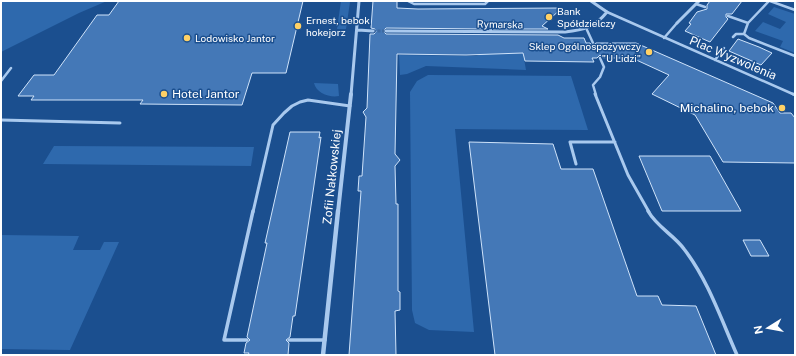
<svg xmlns="http://www.w3.org/2000/svg" width="796" height="356" font-family="'Public Sans',sans-serif">
<style>
.green{fill:#2e69ad}
.building{fill:#4478b7;stroke:#cfe3fa}
.lines{fill:none;stroke-linecap:round;stroke-linejoin:round}
.street-tunnel{stroke:#3d69a0;stroke-width:3;stroke-dasharray:3 1.5;stroke-linecap:butt}
.lane-far2{stroke:#a9c9ee;stroke-width:2.5}
.lane-far1{stroke:#a9c9ee;stroke-width:3}
.lane{stroke:#a9c9ee;stroke-width:3.5}
.street-far2{stroke:#a9c9ee;stroke-width:3}
.street-far1{stroke:#a9c9ee;stroke-width:4}
.street{stroke:#a9c9ee;stroke-width:4.5}
.poi-dot{fill:#ffd166;stroke:#1b4f8f;stroke-width:1.5}
.labels{text-anchor:middle;dominant-baseline:central;stroke-width:3;stroke-linejoin:round;paint-order:stroke}
.far-poi-label{font-size:10px;fill:#fff;stroke:#1b4f8f;text-anchor:start}
.far-street-label{font-size:10px;fill:#fff;stroke:#1b4f8f}
.street-label{font-size:12px;fill:#fff;stroke:#1b4f8f}
.poi-label{font-size:12px;fill:#fff;stroke:#1b4f8f;text-anchor:start}
</style>
<rect width="100%" height="100%" fill="#1b4f8f"/>
<path class="green" d="M1,1h106l-28,12 -78,39z
M341,1l9,1 -4,27h-9z
M774,7l21,7v39l-15,-6 3,-6 -28,-10 8,-9 17,7 6,-7 -18,-8z
M523,53l3,17 -100,-4 -19,8 -7,1 -1,-20 77,1 6,-2z
M428,75l143,1 17,54 -133,-1 19,203 -45,-2 -14,-7 -3,-13 -2,-218 7,-11z
M314,83l24,1 1,12c-9,2 -23,-3 -25,-13z
M54,146l200,1 -3,19 -208,-2z
M1,235l78,1 -6,14h27l4,-8h15l-49,108 -69,-1z"/>
<path class="building" d="M119,1h184l-17,72h-34l-10,32 -102,-1 3,-4h-112l3,-4h-16l16,-21h20l43,-60h12z
M373,1h24v7l21,1 144,-1 -20,18 6,3h-55l-4,-8 -3,3 1,5 -101,-1 -3,3 3,3 172,1 6,3h20l2,5h4l2,3 4,-3h40l137,60 7,10h11l4,5v45l-72,-1 -28,-47 -43,-21 17,-19 -37,-17h-29l-3,-3 -3,3h-5l2,4 -69,-1 -2,-8 -57,2 -69,-1 -2,100 5,6 -5,6 1,38h2v87l2,1v18l-5,1 1,44h-47l12,-164h-3l1,-15h3l4,-59 -3,-5 4,-4 3,-74h4l2,-2 -1,-3 -4,-1z
M710,1h32l-10,13h-6v3l2,2 -18,23 -25,-11 6,-7 -2,-1 8,-11 10,-3v-4z
M738,39l21,8 13,6 -11,12 -32,-14z
M290,132h30l-1,6 2,-1 -26,179h-2l-3,21 -4,3 3,3 -1,12h-40l1,-2h-5l2,-10 4,-3 -3,-3 20,-94h-2z
M469,142l84,2 8,25h32l44,127h21l4,9 34,1 20,49h-221z
M639,156h71l31,55h-79z
M743,240h17l9,16h-18z"/>
<g class="lines">
<path class="street-tunnel" d="M373,31h13"/>
<path class="lane-far2" d="M408,1l6,3h71l3,-3
M769,1l-21,22 -4,11 5,4 46,18
M770,1l25,9
M696,4l9,3
M607,12l188,83
M728,16l20,7
M489,24l2,7
M587,30l6,13
M733,37l3,-3h8
M664,38l13,-15
M715,60l9,-12
M1,81l10,-13
M596,95l-3,-10 7,-8 4,-10 -4,-9"/>
<path class="lane-far1" d="M595,94l33,81 21,37
M793,94l2,1
M1,120l119,3
M576,164l-6,-22h45
M253,212l20,-87 11,-12 8,-7 8,-4 8,-2 42,6"/>
<path class="lane" d="M648,211c9,16 26,24 36,38 24,31 37,70 53,106
M247,340h-23l29,-129
M289,340h36"/>
<path class="street-far2" d="M677,23l22,-22
M358,30l15,1
M386,31l179,1c19,-2 30,-5 42,-20l-16,-11
M351,95l8,-94"/>
<path class="street-far1" d="M338,212l13,-118"/>
<path class="street" d="M323,355l15,-144"/>
</g>
<g class="poi-dot">
<circle cx="549" cy="17" r="4"/>
<circle cx="298" cy="26" r="4"/>
<circle cx="187" cy="38" r="4"/>
<circle cx="649" cy="52" r="4"/>
<circle cx="164" cy="94" r="4"/>
<circle cx="782" cy="108" r="4"/>
</g>
<g class="labels">
<g class="far-poi-label">
<text x="557" y="11">Bank<tspan x="557" dy="12">Spółdzielczy</tspan></text>
<text x="306" y="20">Ernest, bebok<tspan x="306" dy="12">hokejorz</tspan></text>
<text x="195" y="38">Lodowisko Jantor</text>
<text x="641" y="46" text-anchor="end">Sklep Ogólnospożywczy<tspan x="641" dy="12">"U Lidzi"</tspan></text>
</g>
<g class="far-street-label">
<text transform="translate(500 24) rotate(1)">Rymarska</text>
</g>
<g class="street-label">
<text transform="translate(733 58) rotate(23)">Plac Wyzwolenia</text>
<text transform="translate(332 177) rotate(-84)">Zofii Nałkowskiej</text>
</g>
<g class="poi-label">
<text x="172" y="94">Hotel Jantor</text>
<text x="774" y="108" text-anchor="end">Michalino, bebok</text>
</g>
</g>
<rect width="796" height="356" fill="none" stroke="#ffffff" stroke-width="4"/>
<g transform="translate(768 328) rotate(259)" stroke="#1b4f8f" stroke-width="3" paint-order="stroke">
<path d="M0-3L7 15L0 10L-7 15Z" fill="#ffffff"/>
<text y="-6" font-size="11" font-weight="bold" text-anchor="middle" fill="#ffffff">N</text>
</g>
</svg>
